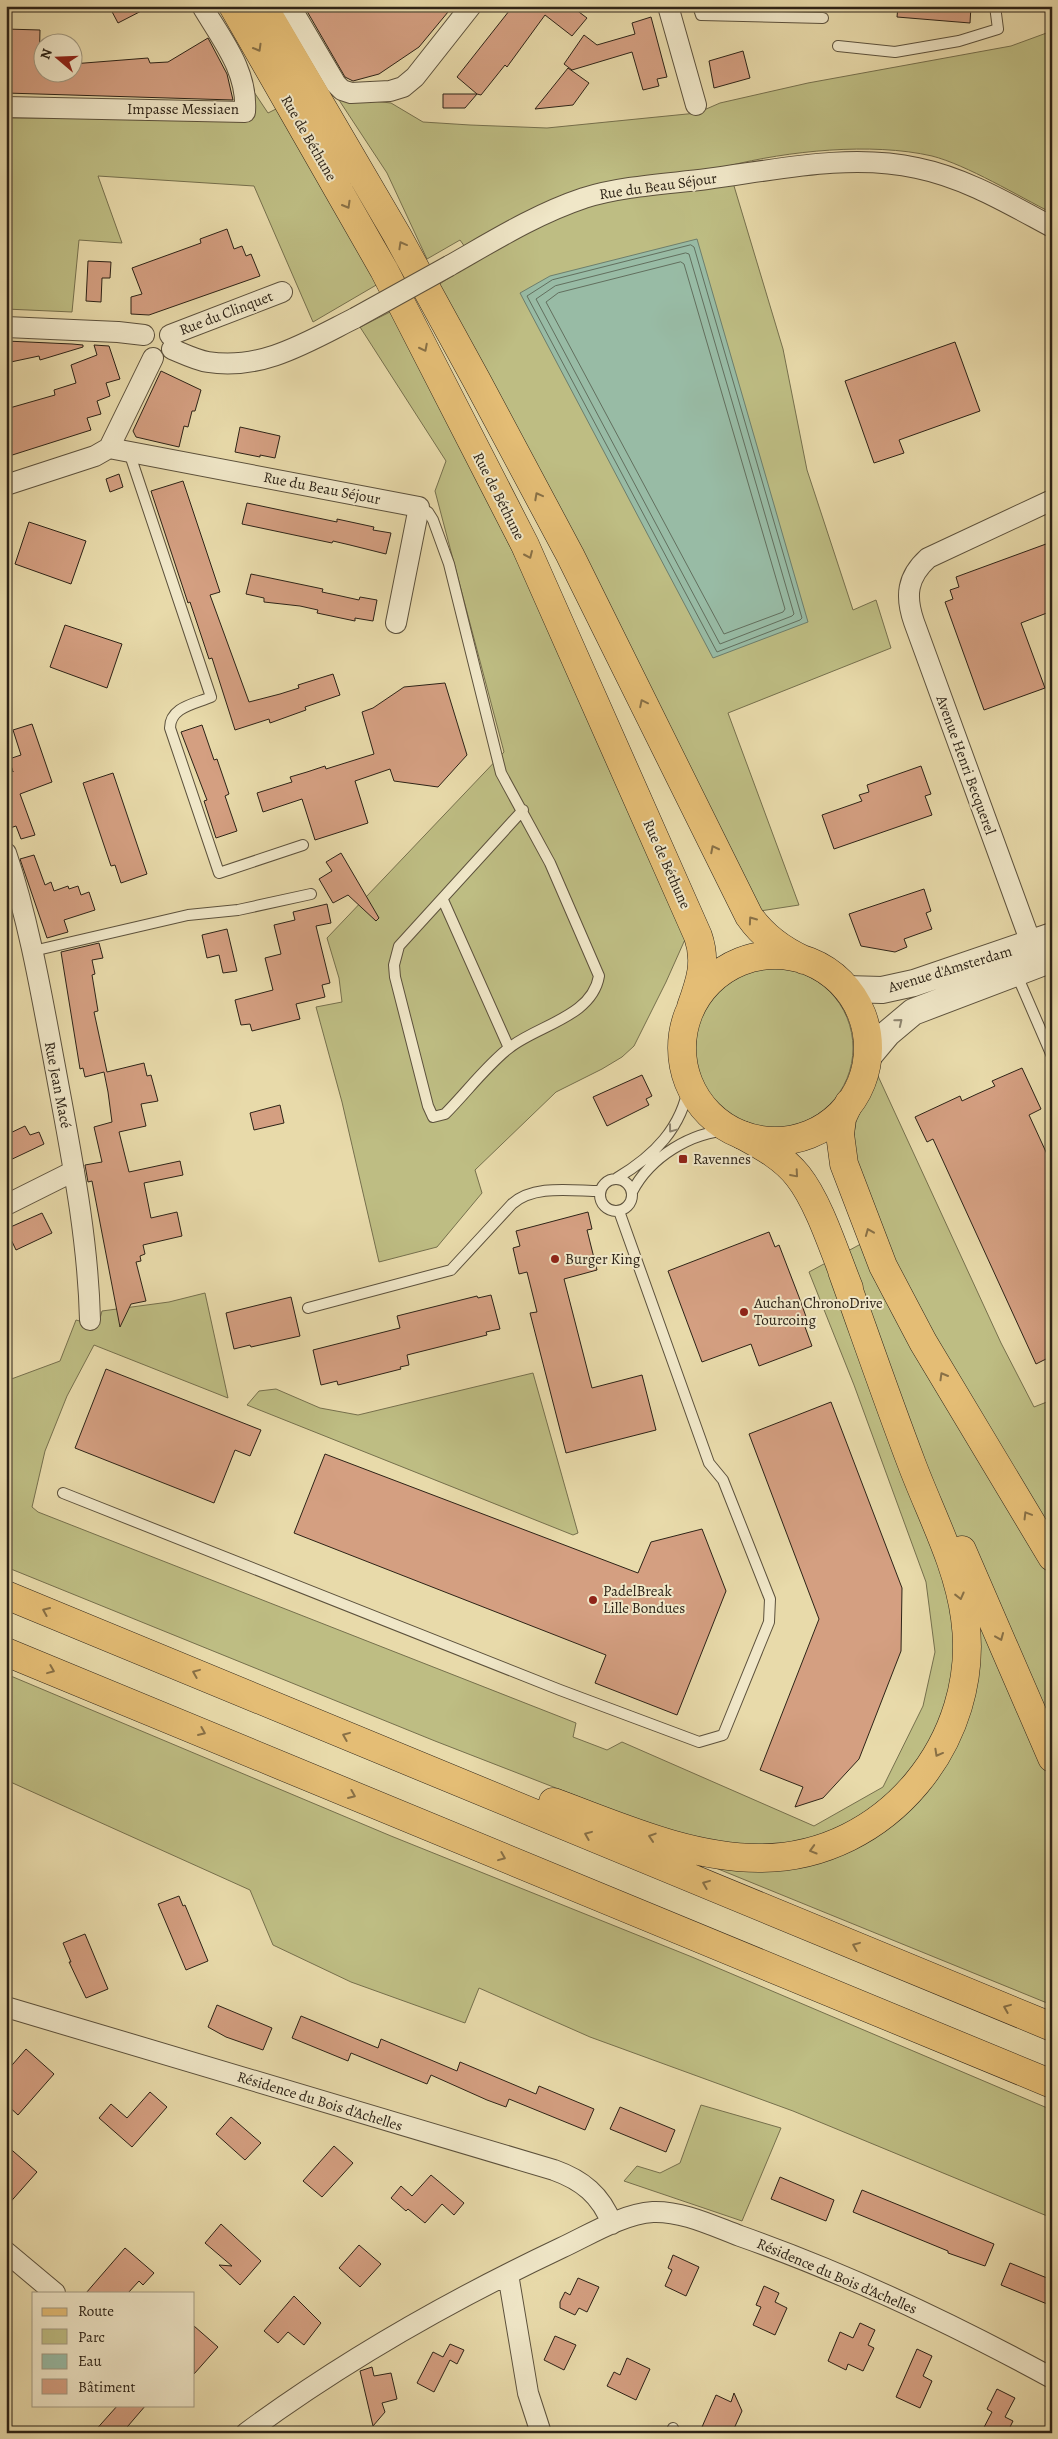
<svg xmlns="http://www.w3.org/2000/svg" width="1058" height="2439" font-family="Alegreya,serif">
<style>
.green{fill:#bebd83;stroke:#76704d}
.water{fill:#98bba5;stroke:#6d7e6c}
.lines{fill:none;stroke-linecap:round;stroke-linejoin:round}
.shore{stroke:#626f5e;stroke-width:1}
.building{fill:#d49f81;stroke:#2d2317}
.service-casing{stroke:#5c513c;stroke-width:12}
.minor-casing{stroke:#5c513c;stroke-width:22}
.tertiary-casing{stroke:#5c513c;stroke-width:28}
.primary-casing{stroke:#2d2317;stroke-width:29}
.motorway-casing{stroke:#2d2317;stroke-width:29}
.service{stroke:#f0e7c8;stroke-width:10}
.minor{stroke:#f0e7c8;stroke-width:20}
.tertiary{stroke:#f0e7c8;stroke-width:26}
.primary{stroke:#e4bd75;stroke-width:28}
.motorway{stroke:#e4bd75;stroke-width:28}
.minor-bridge-casing{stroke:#5c513c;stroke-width:22;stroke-linecap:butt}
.minor-bridge{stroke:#f0e7c8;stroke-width:20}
.oneway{stroke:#887046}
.oneway2{stroke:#8e8570}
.poi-dot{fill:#8f2418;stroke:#f0e7c8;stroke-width:2}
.labels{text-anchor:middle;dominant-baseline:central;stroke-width:4;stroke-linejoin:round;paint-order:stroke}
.street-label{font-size:15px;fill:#2d2317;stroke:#f0e7c8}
.poi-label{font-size:15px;fill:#2d2317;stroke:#f0e7c8;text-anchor:start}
</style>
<rect width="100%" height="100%" fill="#e8daaa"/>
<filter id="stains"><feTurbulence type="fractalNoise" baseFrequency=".004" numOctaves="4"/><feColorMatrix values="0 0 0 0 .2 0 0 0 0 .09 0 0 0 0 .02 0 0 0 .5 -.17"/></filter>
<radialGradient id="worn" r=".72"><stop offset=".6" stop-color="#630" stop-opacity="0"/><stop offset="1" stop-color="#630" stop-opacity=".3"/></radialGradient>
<path class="green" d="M1052,31v182c-34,-17 -85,-48 -120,-57 -61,-14 -144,-5 -204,10l55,183 24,121 46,140 23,-10 15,48 -163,65 71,192 -39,6 -322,-626 37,-24 -15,-21 -33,19 -40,-86 -50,-76 54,6 32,19 47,3 77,3 150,-15 23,-10 88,-20 203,-37z
M252,89l16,24 10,-5 100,176 -65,38 -59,-136 -156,-10 24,67 -43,-3 -7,72 -66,-3v-191h242z
M394,310l138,281 155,344 -21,47 -32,64 -12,11 -20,12 -46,23 -81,78 7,23 -45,54 -58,15 -37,-160 -26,-95 26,-5 -3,-24 -12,-40 177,-186 -69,-261 11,-30 -86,-134z
M693 1048a80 80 0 1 1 160 0a80 80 0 1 1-160 0Z
M878,1076l123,267 33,64 18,-7v605l-351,-143 -42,-34 -224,-87 -429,-174v-186l54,-20 16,-41 22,6 4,-15 67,-9 36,-9 23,105 -134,-53 -27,51 -22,55 -13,56 6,5 538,211 -3,14 34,13 15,-8 192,84 69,-39 40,-81 12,-54 -9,-70 -72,-197 -45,-113 74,-40 -31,-85 5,-32 9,-23z
M533,1373l45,160 -5,2 -326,-130 12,-14 17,-2 44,19 38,7z
M6,1674l385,162 301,121 360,153v108l-259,-107 -203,-74 -111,-49 -14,35 -114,-41 -78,-37 -23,-55 -244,-110z
M701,2105l80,23 -39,93 -118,-40 13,-15 23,7 20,-10z"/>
<path class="water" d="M697,239l111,383 -95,36 -193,-365 30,-17z"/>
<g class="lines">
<path class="shore" d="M691,245l3,2 108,371 -2,2 -83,32 -190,-356 25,-16z
M686,253l3,1 105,360 -2,2 -72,28 -184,-345 19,-13z
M681,262l3,2 101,345 -2,3 -59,22 -178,-332 12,-9z"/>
</g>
<path class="building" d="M109,6h42l-33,17z
M304,6l89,1 60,-1 -34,41 -40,27 -26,7 -8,-4z
M513,6h58l16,12 -15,18 -27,-21 -38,52 -2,-2 -24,30 -4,-1 -20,-17z
M898,6h73l-1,17 -73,-6z
M651,17l16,60 -10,2 2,7 -16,4 -11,-38 -60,18 -8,-6 20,-29 13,10 38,-11 -3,-11z
M6,29l34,1 -1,41 3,1h30v-8l76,-6 2,5 18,-1 40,-24 19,36 6,26 -227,-7z
M743,51l7,27 -36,10 -5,-27z
M568,68l21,15 -16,22 -38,4z
M443,94h34l-12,14h-22z
M227,229l7,20 8,-3 4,10 5,-2 9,22 -111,39 -18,-1v-17l11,-3 -10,-26 69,-25 -1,-4z
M88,261l23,1 -1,16h-8l-1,24 -15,-1z
M6,341l66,3 11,1v2l-43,13 -1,-4 -33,7z
M955,342l25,69 -81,29 5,13 -30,10 -29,-82z
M94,345l15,1 11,33 -14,4 4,13 -13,5 4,13 -14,4 4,12 -85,27v-48l49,-14 -1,-5 22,-7 -5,-18 26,-10z
M161,371l40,19 -6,21h-3l-4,16 -4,-1 -5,21 -43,-10 -3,-6z
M240,427l40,9 -5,22 -15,-3v2l-25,-5z
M119,474l4,13 -13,5 -4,-13z
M183,481l37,111 -10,3 39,107 31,-8 19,-6 -1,-3 35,-11 7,21 -35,12 1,3 -36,13 -1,-4 -34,11 -23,-72 -3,1 -19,-57 -2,1 -37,-112z
M247,503l90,19v-3l37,8 -1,3 18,3 -5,21 -36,-9 -17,-4 -1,2 -90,-19z
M29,522l57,19 -15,43 -56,-20z
M1046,544l6,15v52l-31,12 24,65 -61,22 -39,-108 8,-3 -3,-9 9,-3 -3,-10z
M251,574l72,15 -1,3 19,4 18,4 1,-3 17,3 -4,21 -18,-3v3l-38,-8 1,-3 -18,-4 -36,-4v-4l-18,-4z
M65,625l57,19 -15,44 -57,-21z
M445,683l22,72 -29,32 -44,-6 -4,-12 -35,12 13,42 -53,17 -13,-41 -39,13 -6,-19 35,-11 -2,-5 17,-5 18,-6 1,3 48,-15 -12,-42 11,-4 31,-21z
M32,724l20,58 -32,12 15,41 -14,4 -5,-13 -6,2 -4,-10v-58h3l4,12 -4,-13 12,-4 -8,-25z
M202,725l12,35 3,-1 12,35 -4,2 12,35 -21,7 -12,-37 3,-1 -26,-68z
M921,766l10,28 -6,2 7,19 -98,34 -12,-34 40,-14 -3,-6 10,-3 -2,-7z
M113,773l34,101 -26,9 -6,-18 -4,1 -28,-83z
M341,853l38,65 -3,3 -28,-26 -15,8 -14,-24 13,-8 -6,-9z
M34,855l11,30 6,-3 3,9 14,-5 1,3 9,-3 3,9 8,-3 6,18 -31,10 4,12 -21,6 -27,-79z
M924,889l7,22 -5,2 6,16 -28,10 3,8 -12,5 -34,-6 -12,-32z
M327,904l4,19 -15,3 14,57 -8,2 3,12 -29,7 4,15 -48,12 -2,-7 -9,1 -6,-25 38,-10 -8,-32 16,-4 -7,-29 21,-5 -2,-8z
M227,929l10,42 -14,2 -4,-18 -12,3 -5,-23z
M99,943l4,15 -11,2 3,14 -3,1 6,36 -4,1 13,60 37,-9 3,13 4,-1 7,26 -17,3 5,22 -27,6 10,40 51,-11 3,14 -39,8 7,35 26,-6 5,24 -39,9 2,9 -5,2 1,5 -5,1 10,39 -15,3 -11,23 -28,-146 -4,1 -3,-17 17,-3 -8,-35 18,-5 -4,-30 -4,-20 -19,5 -2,-9 -3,1 -19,-117z
M1022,1068l19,41 -12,6 23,50v191l-16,8 -103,-225 -6,3 -12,-25 45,-21 2,5 15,-7 18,-8 -3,-5z
M642,1075l10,21 -6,3 3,6 -42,21 -14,-29z
M280,1105l4,18 -30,7 -4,-17z
M25,1126l5,9 9,-3 5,12 -38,18v-27z
M588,1212l4,17 -5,1 10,40 -33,9 28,109 50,-13 14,55 -90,23 -36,-140 7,-1 -10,-40 -8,2 -6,-26 7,-2 -4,-15z
M42,1213l10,20 -36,17 -10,-21z
M769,1232l6,15 4,-2 20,52 10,28 -4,2 7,19 -53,20 -8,-22 -49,18 -34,-91z
M491,1295l9,34 -14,3 1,3 -80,20 2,10 -9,2 1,2 -63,16 -1,-4 -16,4 -8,-35 87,-22 -3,-12 80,-20 1,2z
M291,1297l9,39 -49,11 -1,-2 -16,4 -8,-36z
M106,1369l155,61 -11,26 -15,-6 -21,53 -139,-55z
M831,1402l71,186 -1,63 -42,108 -36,39 -28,9 8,-20 -43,-17 59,-151 -70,-185z
M325,1454l313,119 13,-31 51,-13 24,62 -49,124 -82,-32 11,-28 -312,-122z
M179,1896l4,10 2,-1 23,56 -22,9 -28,-66z
M85,1934l23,55 -22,9 -17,-36h2l-8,-19z
M217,2005l55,23 -9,22 -37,-13 -18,-10z
M301,2016l77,32 3,-9 76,32 3,-9 76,32 3,-8 55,23 -9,21 -76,-31 -3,8 -19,-7 -56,-25 -4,9 -76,-31 -3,8 -56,-23z
M26,2049l28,25 -36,41 -12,-11v-32z
M150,2092l17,15 -35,40 -33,-29 12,-14 16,14z
M620,2107l55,23 -9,22 -56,-23z
M231,2117l30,26 -16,17 -29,-26z
M6,2145l31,27 -31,35z
M334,2146l19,17 -31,34 -19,-16z
M431,2175l33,28 -10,12 -12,-11 -17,19 -17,-14 -2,2 -15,-13 10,-12 11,10z
M780,2177l54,23 -8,21 -55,-22z
M862,2190l132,54 -9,22 -37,-13v-2l-95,-39z
M221,2224l40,37 -21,24 -21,-20 13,1 -27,-23z
M359,2245l22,19 -21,23 -21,-19z
M125,2248l29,25 -11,12 -4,-4 -11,12h-42z
M673,2255l26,12 -13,29 -21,-10 7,-16 -4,-2z
M1010,2263l42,17v26l-51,-21z
M578,2278l21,9 -12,25 -8,-4 -4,7 -15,-7v-6l5,-10 5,3z
M764,2286l15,7 -4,9 12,6 -12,27 -22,-10 8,-18 -5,-2z
M294,2296l27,27 -17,22 -16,-13 -10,11 -14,-12z
M860,2323l15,7 -7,15 6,3 -11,23 -15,-7 -2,6 -18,-9 12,-29 13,6z
M194,2326l24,21 -24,27z
M555,2336l21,9 -12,25 -20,-10z
M450,2344l14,6 -7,14 -7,-4 -16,32 -17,-9 16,-31 10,5z
M917,2349l15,7 -9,20 9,5 -12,27 -24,-11z
M627,2358l23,11 -14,31 -29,-14 7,-14 6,3z
M372,2367l2,9 17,-3 6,26 -15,4 3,9 -12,14 -13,-55z
M997,2389l18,9 -10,19 8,4 -6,12h-26l11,-21 -5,-3z
M734,2393l8,18 -10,22h-18l-12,-6 14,-32 15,7z
M118,2405h28l-24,28h-29z"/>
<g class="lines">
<g class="service-casing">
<path id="service" d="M698,6l3,9 122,3
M838,46l57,6 64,-11 39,-12 -3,-23
M129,452l82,245c-16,7 -41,10 -41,31l49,145 84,-28
M419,507l9,5 5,8 16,44 52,209 49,90 49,113c-7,41 -61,49 -90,72 -23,18 -43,45 -64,66l-12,3 -5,-11 -33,-129 -1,-12 5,-19 124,-136
M443,900l66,148
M33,951l155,-36 50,-5 73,-16
M1016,973l36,83
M617,1178c37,-22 65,-50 72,-94
M600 1195a16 16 0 1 1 32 0a16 16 0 1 1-32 0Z
M632,1192c18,-35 59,-60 98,-62
M308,1308l143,-38 61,-66c22,-20 61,-13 88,-13
M63,1493l497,197 139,52 24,-7 46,-113 1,-23 -47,-119 -14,-17 -90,-252
M671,2433l2,-5"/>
</g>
<g class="minor-casing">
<path id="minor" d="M290,6l46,78 6,6 9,3 39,-2 13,-4 12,-10 56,-71
M668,6l28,99
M6,107l239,5c3,-41 -23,-72 -43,-106
M449,266c44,-25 87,-52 135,-68 39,-12 83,-14 123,-19 69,-9 142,-26 210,-11 49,10 92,36 135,59
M6,327l112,5 26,3
M170,335l112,-43
M172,349c12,5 24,11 36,13 54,9 101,-21 147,-44
M109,448l310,59 -23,116
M6,485l89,-29 14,-8 44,-90
M6,853c24,71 36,145 50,219 15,82 32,164 34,248
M1031,943l-117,-321c-9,-26 -7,-45 14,-64l124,-58
M6,1205l68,-34
M6,2007l548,163c28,10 47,25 58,54
M6,2252l49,41
M508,2274l20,119 13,40
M246,2433c99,-73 205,-133 315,-185 28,-13 61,-34 92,-36 30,-1 60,14 87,24 108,38 211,87 312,142"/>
</g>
<g class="tertiary-casing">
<path id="tertiary" d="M846,989l36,1 32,-7 138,-47
M867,1058l21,-25 25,-21 139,-53"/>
</g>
<g class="primary-casing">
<path id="primary" d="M233,6l151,264 141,275 173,391c9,26 2,46 -7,71
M263,6l134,229 80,146 93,174 179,361c14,20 33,34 55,44
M682 1048a93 93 0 1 1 186 0a93 93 0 1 1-186 0Z"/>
</g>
<g class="motorway-casing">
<path id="motorway" d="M849,1103l-7,15 -2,16 4,30 39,102 40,76 129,215
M742,1135c20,11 41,22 56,41 22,28 37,78 51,112
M962,1550l90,208
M6,1595l1046,432
M6,1652l1046,432
M553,1802c66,24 137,57 209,56 124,-1 220,-118 203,-240 -7,-54 -35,-105 -54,-156 -24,-63 -46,-127 -69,-191"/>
</g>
<use href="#service" class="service"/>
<use href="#minor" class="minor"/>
<use href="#tertiary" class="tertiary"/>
<use href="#primary" class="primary"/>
<use href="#motorway" class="motorway"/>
<g class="minor-bridge-casing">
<path id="minor-bridge" d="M355,318l94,-52"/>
</g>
<use href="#minor-bridge" class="minor-bridge"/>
</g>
<defs><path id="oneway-chevron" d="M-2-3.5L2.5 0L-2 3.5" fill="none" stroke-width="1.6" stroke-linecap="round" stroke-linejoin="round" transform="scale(1.25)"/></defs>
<g class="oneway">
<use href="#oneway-chevron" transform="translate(258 48) rotate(60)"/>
<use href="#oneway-chevron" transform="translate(347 205) rotate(60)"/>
<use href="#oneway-chevron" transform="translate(402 245) rotate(-119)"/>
<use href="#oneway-chevron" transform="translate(424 348) rotate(63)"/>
<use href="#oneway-chevron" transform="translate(538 496) rotate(-118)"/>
<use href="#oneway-chevron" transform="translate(529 555) rotate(66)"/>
<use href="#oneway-chevron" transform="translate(643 703) rotate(-116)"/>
<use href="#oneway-chevron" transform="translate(714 849) rotate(-117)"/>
<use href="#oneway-chevron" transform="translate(752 920) rotate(-125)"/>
<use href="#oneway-chevron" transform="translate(795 1174) rotate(49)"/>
<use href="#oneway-chevron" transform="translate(869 1232) rotate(-112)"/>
<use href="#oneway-chevron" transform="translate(943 1376) rotate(-120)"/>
<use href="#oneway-chevron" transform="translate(1027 1515) rotate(-121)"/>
<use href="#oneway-chevron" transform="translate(960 1596) rotate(76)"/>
<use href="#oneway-chevron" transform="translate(46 1611) rotate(-157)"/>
<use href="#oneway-chevron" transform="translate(1000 1637) rotate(67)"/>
<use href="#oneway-chevron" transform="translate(51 1670) rotate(22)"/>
<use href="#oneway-chevron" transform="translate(196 1673) rotate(-158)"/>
<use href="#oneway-chevron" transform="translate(202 1732) rotate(23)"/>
<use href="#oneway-chevron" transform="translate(346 1736) rotate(-158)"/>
<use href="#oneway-chevron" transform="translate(938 1753) rotate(119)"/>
<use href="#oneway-chevron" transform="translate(352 1795) rotate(23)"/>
<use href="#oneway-chevron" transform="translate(588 1835) rotate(-158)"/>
<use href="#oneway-chevron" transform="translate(652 1837) rotate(-162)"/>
<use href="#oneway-chevron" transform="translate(813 1850) rotate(164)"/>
<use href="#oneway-chevron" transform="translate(502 1857) rotate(22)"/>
<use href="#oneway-chevron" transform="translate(706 1884) rotate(-158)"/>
<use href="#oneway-chevron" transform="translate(856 1946) rotate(-158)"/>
<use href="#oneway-chevron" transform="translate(1007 2008) rotate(-158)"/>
</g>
<g class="oneway2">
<use href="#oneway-chevron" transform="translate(899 1022) rotate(-39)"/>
<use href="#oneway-chevron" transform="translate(672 1129) rotate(127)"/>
</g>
<g class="poi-dot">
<rect x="678" y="1154" width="10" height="10" rx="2.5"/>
<circle cx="555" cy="1259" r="5"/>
<circle cx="744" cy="1312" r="5"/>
<circle cx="593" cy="1600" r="5"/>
</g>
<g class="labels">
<g class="street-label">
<text x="183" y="109">Impasse Messiaen</text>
<text transform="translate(309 138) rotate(60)">Rue de Béthune</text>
<text transform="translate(658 186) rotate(-8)">Rue du Beau Séjour</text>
<text transform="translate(226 313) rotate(-21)">Rue du Clinquet</text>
<text transform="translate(322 488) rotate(11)">Rue du Beau Séjour</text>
<text transform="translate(499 496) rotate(63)">Rue de Béthune</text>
<text transform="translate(966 765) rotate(70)">Avenue Henri Becquerel</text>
<text transform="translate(667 864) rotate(66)">Rue de Béthune</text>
<text transform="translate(950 969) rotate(-17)">Avenue d'Amsterdam</text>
<text transform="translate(58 1085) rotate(79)">Rue Jean Macé</text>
<text transform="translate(320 2101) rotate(17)">Résidence du Bois d'Achelles</text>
<text transform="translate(837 2276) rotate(23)">Résidence du Bois d'Achelles</text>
</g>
<g class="poi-label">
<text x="693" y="1159">Ravennes</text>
<text x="565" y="1259">Burger King</text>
<text x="754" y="1303">Auchan ChronoDrive<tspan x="754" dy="17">Tourcoing</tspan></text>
<text x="603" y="1591">PadelBreak<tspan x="603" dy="17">Lille Bondues</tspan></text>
</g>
</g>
<rect width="1058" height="2439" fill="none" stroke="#e8daaa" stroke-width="25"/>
<rect x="8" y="8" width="1043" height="2424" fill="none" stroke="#2d2317" stroke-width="2.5"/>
<rect x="12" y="12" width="1033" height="2414" fill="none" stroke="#2d2317"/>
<rect x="32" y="2292" width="162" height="115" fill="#f0e7c8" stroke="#a29981"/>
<rect x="42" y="2308" width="25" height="8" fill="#e4bd75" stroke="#a29981"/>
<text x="78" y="2316" font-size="15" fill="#2d2317">Route</text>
<rect x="42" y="2329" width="25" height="15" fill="#bebd83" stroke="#a29981"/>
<text x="78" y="2342" font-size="15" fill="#2d2317">Parc</text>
<rect x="42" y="2354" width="25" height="15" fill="#98bba5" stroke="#a29981"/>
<text x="78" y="2366" font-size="15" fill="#2d2317">Eau</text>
<rect x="42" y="2379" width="25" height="15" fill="#d49f81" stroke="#a29981"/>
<text x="78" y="2392" font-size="15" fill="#2d2317">Bâtiment</text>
<g transform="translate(58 58) rotate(289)"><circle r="24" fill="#f0e7c8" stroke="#a29981"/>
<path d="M0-4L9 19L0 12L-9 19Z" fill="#8f2418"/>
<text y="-8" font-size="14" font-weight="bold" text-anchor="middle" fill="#2d2317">N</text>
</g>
<rect width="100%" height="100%" filter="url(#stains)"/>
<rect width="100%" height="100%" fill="url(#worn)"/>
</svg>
